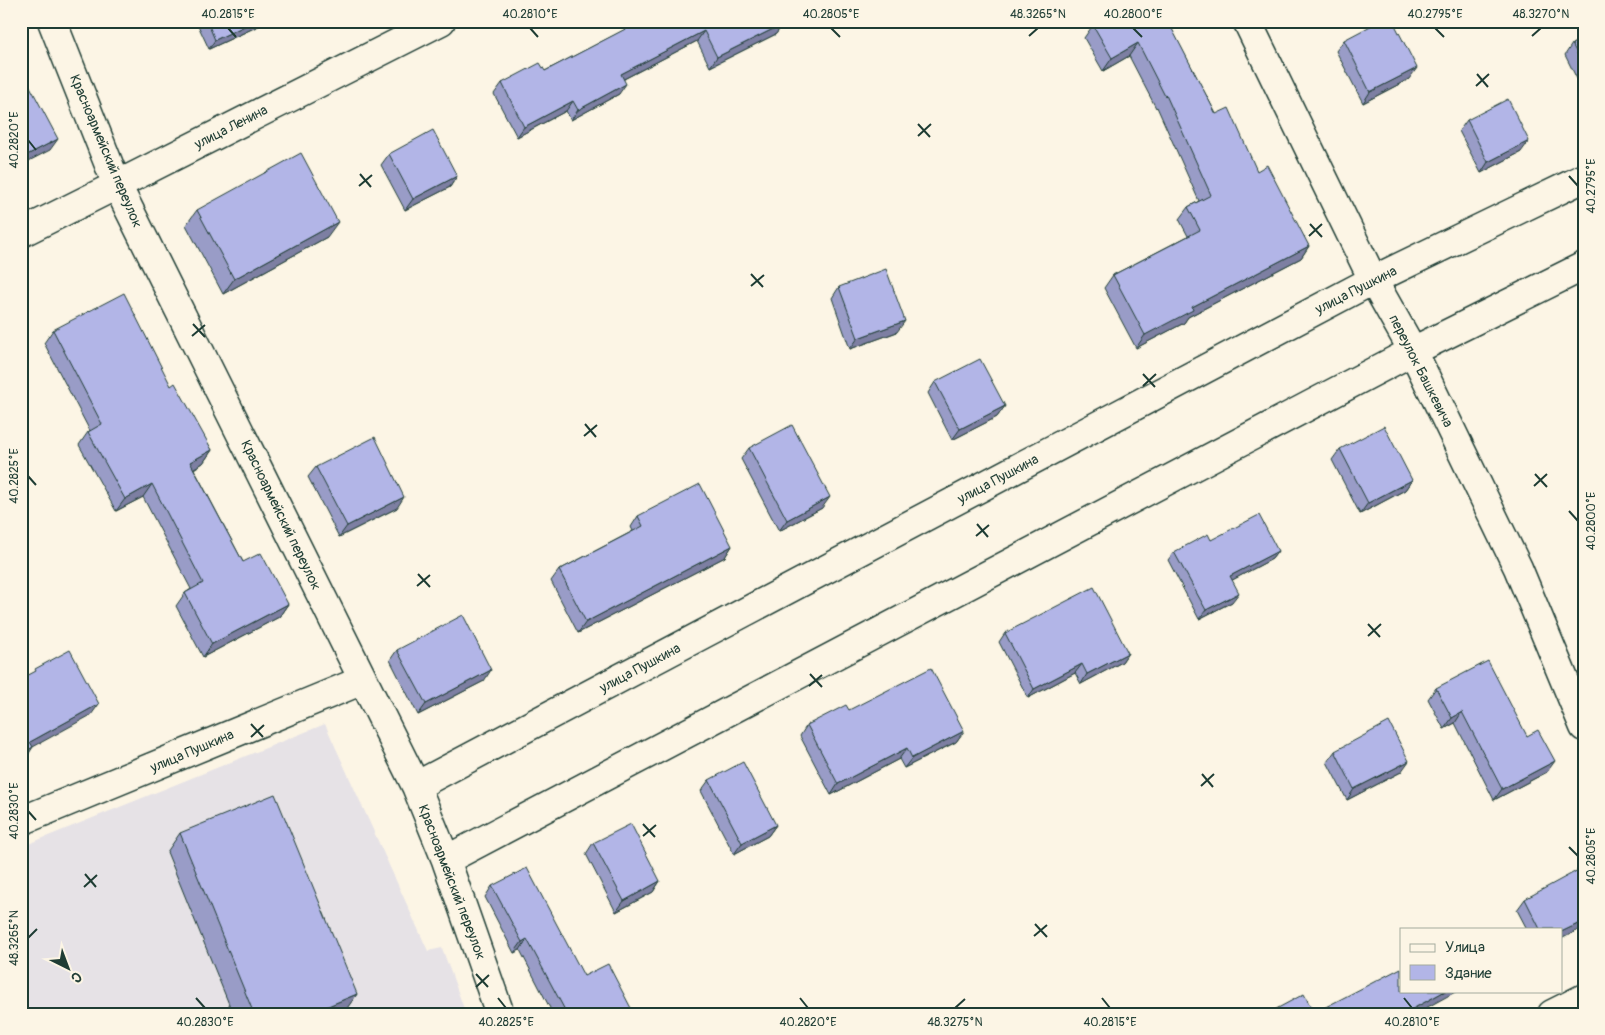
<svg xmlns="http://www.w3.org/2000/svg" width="1605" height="1035" font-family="Pangolin,sans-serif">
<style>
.built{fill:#e6e2e6}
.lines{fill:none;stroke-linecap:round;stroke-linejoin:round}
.minor-casing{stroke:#1f3d34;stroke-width:31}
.tertiary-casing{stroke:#1f3d34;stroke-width:31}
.minor{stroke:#fcf5e5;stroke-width:28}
.tertiary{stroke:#fcf5e5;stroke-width:28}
.wall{fill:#999cc7;stroke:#1f3d34}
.shaded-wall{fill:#7d7fa2;stroke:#1f3d34}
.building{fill:#b2b5e7;stroke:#1f3d34}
.ticks{fill:none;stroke:#1f3d34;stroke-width:2}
.labels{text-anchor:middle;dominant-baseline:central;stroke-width:4.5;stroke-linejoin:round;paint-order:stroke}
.street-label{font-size:14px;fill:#1f3d34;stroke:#fcf5e5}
.neatline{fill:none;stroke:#1f3d34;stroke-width:2}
.ticks-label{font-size:12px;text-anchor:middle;fill:#1f3d34}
</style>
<rect width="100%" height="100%" fill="#fcf5e5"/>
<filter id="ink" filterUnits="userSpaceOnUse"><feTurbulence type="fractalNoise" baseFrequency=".02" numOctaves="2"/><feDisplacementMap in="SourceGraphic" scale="10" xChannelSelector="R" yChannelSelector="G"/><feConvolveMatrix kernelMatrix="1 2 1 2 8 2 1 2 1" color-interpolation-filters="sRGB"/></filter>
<g filter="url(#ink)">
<path class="built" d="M325,724l103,227 14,-3 24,66h-445v-167z"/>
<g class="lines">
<g class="minor-casing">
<path id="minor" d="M1247,21l126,259 40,71 105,217 66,159
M21,233l96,-48 299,601 30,74 54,154
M416,786l957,-506 211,-102
M21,821l342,-141
M446,860l967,-509 171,-85
M1552,1014l32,-16"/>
</g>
<g class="tertiary-casing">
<path id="tertiary" d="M52,21l65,164 324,-164"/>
</g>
<use href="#minor" class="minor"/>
<use href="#tertiary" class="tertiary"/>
</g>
<path class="wall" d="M196,21h73l-60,28z
M1100,21h78l-6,9 44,84 93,132 -8,12 -113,59 -4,6 -48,25 -32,-60 9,-13 75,-39 -9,-17 9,-12 11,-6 -42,-94 -1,1 -27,-52 -26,15 -19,-33 9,-13z
M631,23l152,1 -7,10 -66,33 -13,-26 -73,38 -5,15 -48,26 -5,-9 -49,26 -23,-43 8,-11 43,-12 83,-43z
M1584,38v55l-19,-38 7,-11z
M1344,40l65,39 -46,24 -27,-52z
M1467,120l54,32 -40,21 -22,-42z
M389,154l68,22 -7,11 -45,23 -24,-45z
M197,210l130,27 -104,57 -37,-69z
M839,287l58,45 -47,17 -18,-51z
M53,330l118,56 41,64 -9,13 -9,6 49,93 45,42 -9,13 -76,40 -27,-51 9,-13 6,-4 -48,-92 -27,14 -37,-66 9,-13 2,-1 -46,-88z
M935,382l70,24 -8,11 -45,23 -24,-47z
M749,448l73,60 -43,23 -38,-72z
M1340,449l72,31 -7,10 -45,24 -28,-54z
M316,467l81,41 -58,29 -31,-60z
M638,516l94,30 -7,11 -147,76 -27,-52 8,-11 74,-39 -2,-4z
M1211,540l67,11 -6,8 -40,21v22l-33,17 -31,-59 6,-8z
M1005,633l123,20 -6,9 -41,22 -6,-11 -47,25 -29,-56z
M397,650l87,31 -66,34 -28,-55z
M1436,688l91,48 20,36 -53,28 -39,-77 -11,6 -16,-30z
M849,710l115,21 -8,11 -52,26 -5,-9 -68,36 -31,-59 7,-11z
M1335,751l66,21 -54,28 -20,-38z
M709,780l67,45 -8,11 -34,18 -33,-63z
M180,833l177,161 -14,19 -110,1 -66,-162z
M593,843l67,38 -7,11 -37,20 -30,-58z
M492,886l92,90 47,38h-78l-33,-64 -6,3 -29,-56z
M1525,899l36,30h-34l-10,-19z"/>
<path class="shaded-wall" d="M255,21h14l-60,28 6,-9z
M1177,21h1l-8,12v-8z
M783,24l-7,10 -66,33 7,-10z
M704,31l-7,10 -83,43 7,-10z
M1138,43l-9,13 -26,15 9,-13z
M1417,68l-8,11 -46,24 7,-11z
M626,84l-7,10 -48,26 7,-10z
M573,101l-7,10 -49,26 7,-10z
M58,139l-8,11 -29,15v-7z
M1529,141l-8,11 -40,21 7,-11z
M457,176l-7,11 -45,23 8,-11z
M338,222l-11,15 -104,57 11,-15z
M1309,246l-8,12 -113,59 -4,6 -48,25 9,-13 47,-28z
M905,321l-8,11 -47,17 8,-11z
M1005,406l-8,11 -45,23 8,-11z
M212,450l-9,13 -21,12 8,-13z
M1412,480l-7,10 -45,24 8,-11z
M152,484l-9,13 -27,14 9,-12z
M404,497l-7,11 -58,29 8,-11z
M830,497l-8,11 -43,23 8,-11z
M732,546l-7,11 -147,76 8,-11z
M1278,551l-6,8 -49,26 7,-9z
M1239,593l-7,9 -33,17 7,-9z
M288,604l-9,13 -76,40 9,-13z
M1128,653l-6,9 -41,22 6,-10z
M1082,664l-7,9 -47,25 6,-9z
M491,670l-7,11 -66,34 8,-11z
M99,704l-8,11 -69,38 8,-11z
M1462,712l-7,11 -11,6 8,-11z
M964,731l-8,11 -52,26 8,-10z
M33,747l-7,11 -5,3v-7z
M907,748l-8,11 -68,36 7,-11z
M1409,761l-8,11 -54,28 7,-11z
M1555,761l-8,11 -53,28 8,-11z
M776,825l-8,11 -34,18 8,-11z
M660,881l-7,11 -37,20 8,-11z
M1584,921v6l-23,12v-7z
M527,939l-7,11 -6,3 8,-11z
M1445,991h12l-42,23h-9l1,-2z
M357,994l-14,20h-34z"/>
<path class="building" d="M207,21h48l-40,19z
M634,21h148l1,3 -66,33 -13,-26 -83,43 5,10 -48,26 -5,-9 -49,26 -22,-44 38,-20 5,8 88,-46 -2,-2z
M1100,21h77l-7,4 46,89 13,-6 28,63 10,-6 42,81 -117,61 1,3 -48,25 -32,-60 87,-45 -12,-23 23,-12 -45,-100 -1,1 -27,-53 -26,15 -19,-33z
M1380,21h13l24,47 -47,24 -26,-52z
M1584,38v29l-12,-23z
M25,77l33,62 -37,19v-79z
M1508,99l21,42 -41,21 -21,-42z
M433,130l24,46 -44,23 -24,-45z
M301,153l37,69 -104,57 -37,-69z
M886,269l19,52 -47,17 -19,-51z
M124,293l47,93 4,-3 37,67 -22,12 53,100 18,-9 27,51 -76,40 -27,-51 18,-10 -51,-99 -27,15 -37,-67 14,-8 -49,-94z
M980,359l25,47 -45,23 -25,-47z
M792,425l38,72 -43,23 -38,-72z
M1384,426l28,54 -44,23 -28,-54z
M375,437l29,60 -57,29 -31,-59z
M700,484l32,62 -146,76 -27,-52 84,-44 -5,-10z
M1259,515l19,36 -48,25 9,17 -33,17 -32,-58 34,-18 3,6z
M1094,587l34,66 -41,21 -5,-10 -48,25 -29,-56z
M463,615l28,55 -65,34 -29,-54z
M70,650l29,54 -69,38 3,5 -12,7v-75l15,-8 -1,-2z
M1488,661l39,75 11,-6 17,31 -53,28 -40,-77 -10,6 -16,-30z
M931,668l33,63 -52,27 -5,-10 -69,36 -31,-59 39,-20 3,5z
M1389,722l20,39 -55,28 -19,-38z
M743,762l33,63 -34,18 -33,-63z
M275,794l82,200 -48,20h-55l-74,-181z
M631,824l29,57 -36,20 -31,-58z
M527,868l57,108 24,-12 25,48 -5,2h-61l-40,-75 -5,3 -30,-56z
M1582,868l2,4v49l-23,11v-3h-21l-15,-30z
M1401,968v23h44l-38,21 1,2h-141l37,-20 10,19z"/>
</g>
<path class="ticks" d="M228,28l8,9M530,28l8,9M831,28l9,9M1133,28l9,9M1435,28l9,9M1029,36l9,-8M1532,36l9,-8M1477,74l11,13M1476,86l13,-12M918,124l12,13M918,136l13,-12M28,140l8,10M360,174l11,13M1569,176l9,10M359,186l13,-11M1310,224l12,13M1309,236l13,-12M751,274l12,13M751,286l13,-11M193,324l12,13M192,336l13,-11M1143,374l12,13M1143,386l13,-12M585,424l11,13M584,436l13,-11M1535,474l12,13M28,476l8,9M1534,486l13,-12M1569,511l9,10M977,524l11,13M976,536l13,-11M418,574l12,13M417,586l13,-11M1368,624l12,13M1368,636l13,-12M810,674l12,13M809,686l13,-11M251,724l12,13M251,737l13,-12M1202,774l11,13M1201,786l13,-12M28,811l8,9M643,824l12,13M643,836l13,-11M1569,847l9,9M85,874l11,13M84,887l13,-12M1035,924l12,13M1034,936l13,-11M28,938l9,-9M476,974l12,13M476,987l13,-12M196,998l9,10M498,998l8,10M800,998l8,10M1102,998l8,10M1404,998l8,10M955,1008l10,-9"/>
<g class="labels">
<g class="street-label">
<text transform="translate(231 127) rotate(-27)">улица Ленина</text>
<text transform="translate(106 151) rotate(67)">Красноармейский переулок</text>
<text transform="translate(1356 290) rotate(-27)">улица Пушкина</text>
<text transform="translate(1421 371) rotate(63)">переулок Башкевича</text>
<text transform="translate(998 479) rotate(-28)">улица Пушкина</text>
<text transform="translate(281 515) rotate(64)">Красноармейский переулок</text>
<text transform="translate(640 668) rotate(-28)">улица Пушкина</text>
<text transform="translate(192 751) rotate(-23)">улица Пушкина</text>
<text transform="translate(452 882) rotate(69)">Красноармейский переулок</text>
</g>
</g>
<rect width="1605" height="1035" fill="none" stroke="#fcf5e5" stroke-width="55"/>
<rect x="1400" y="928" width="162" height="65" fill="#fcf5e5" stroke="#a4ab9e"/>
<rect x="1410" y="944" width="25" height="8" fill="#fcf5e5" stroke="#a4ab9e"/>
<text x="1445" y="952" font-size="15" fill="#1f3d34">Улица</text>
<rect x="1410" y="965" width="25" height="15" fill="#b2b5e7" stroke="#a4ab9e"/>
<text x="1445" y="978" font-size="15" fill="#1f3d34">Здание</text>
<g transform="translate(68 968) rotate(138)" stroke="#fcf5e5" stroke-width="4" paint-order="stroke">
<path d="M0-4L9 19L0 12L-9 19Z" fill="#1f3d34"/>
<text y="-8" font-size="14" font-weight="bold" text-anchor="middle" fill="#1f3d34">С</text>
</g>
<rect x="28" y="28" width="1550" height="980" class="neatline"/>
<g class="ticks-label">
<text x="228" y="18">40.2815°E</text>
<text x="530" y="18">40.2810°E</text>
<text x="831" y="18">40.2805°E</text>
<text x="1038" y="18">48.3265°N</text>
<text x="1133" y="18">40.2800°E</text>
<text x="1435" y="18">40.2795°E</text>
<text x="1541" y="18">48.3270°N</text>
<text transform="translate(14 140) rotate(-90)" y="4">40.2820°E</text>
<text transform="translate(1591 186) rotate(-90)" y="4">40.2795°E</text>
<text transform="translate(14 476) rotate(-90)" y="4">40.2825°E</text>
<text transform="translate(1591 521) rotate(-90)" y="4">40.2800°E</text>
<text transform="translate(14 811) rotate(-90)" y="4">40.2830°E</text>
<text transform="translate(1591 856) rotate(-90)" y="4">40.2805°E</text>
<text transform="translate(14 938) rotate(-90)" y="4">48.3265°N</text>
<text x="205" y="1026">40.2830°E</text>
<text x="506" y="1026">40.2825°E</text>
<text x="808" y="1026">40.2820°E</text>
<text x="955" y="1026">48.3275°N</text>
<text x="1110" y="1026">40.2815°E</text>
<text x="1412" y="1026">40.2810°E</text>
</g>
</svg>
